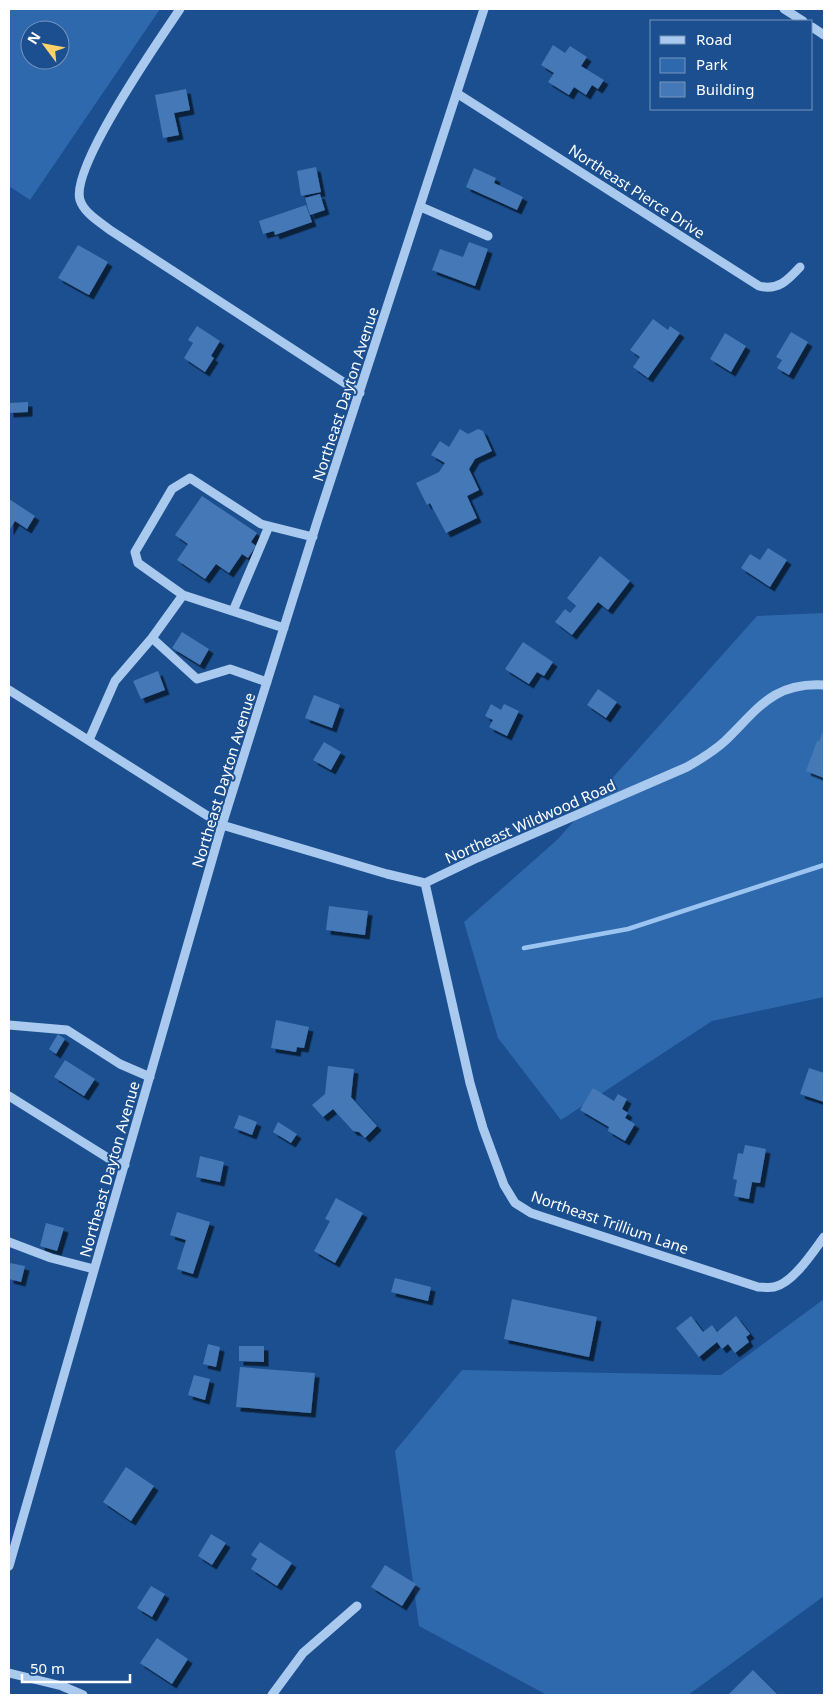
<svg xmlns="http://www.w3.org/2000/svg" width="833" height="1704" font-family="'Noto Sans',sans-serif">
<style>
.green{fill:#2e69ad;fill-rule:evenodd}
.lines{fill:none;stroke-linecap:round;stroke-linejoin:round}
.stream{stroke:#9cc4f0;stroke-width:4.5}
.building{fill:#4478b7;filter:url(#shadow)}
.minor{stroke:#a9c9ee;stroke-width:9}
.labels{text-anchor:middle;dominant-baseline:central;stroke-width:4;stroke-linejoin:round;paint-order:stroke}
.street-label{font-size:15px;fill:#fff;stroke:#1b4f8f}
</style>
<defs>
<filter id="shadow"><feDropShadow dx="4.5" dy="4.5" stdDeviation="0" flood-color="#0009"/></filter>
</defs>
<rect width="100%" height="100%" fill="#1b4f8f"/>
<path class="green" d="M9,9h151l-130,191 -21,-14zM30,30h30v30h-30z
M824,613v384l-112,24 -151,99 -63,-82 -34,-116 94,-83 199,-223z
M824,1299v297l-136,99h-141l-128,-69 -24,-175 67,-81 259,5z"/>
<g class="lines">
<path class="stream" d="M524,948l104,-19 196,-64"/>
</g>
<path class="building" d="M553,45l12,8 5,-7 17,11 -6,9 23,14 -6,9 -6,-4 -6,10 -12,-8 -5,8 -21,-13 6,-9 -13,-8z
M186,89l4,21 -16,3 5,22 -16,3 -8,-43z
M316,167l5,25 -20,4 -4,-25z
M474,168l22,10 -2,5 29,14 -6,13 -51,-23z
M320,194l5,16 -15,5 -5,-17z
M306,205l6,17 -37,13 -1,-4 -11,3 -4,-13z
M469,242l19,7 -13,37 -43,-16 8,-21 23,8z
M78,245l30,17 -19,33 -31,-17z
M653,319l15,11 2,-4 10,7 -32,45 -15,-11 7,-10 -10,-7z
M197,326l23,15 -9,15 3,2 -9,14 -21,-14 9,-15 -5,-3z
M791,332l17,10 -19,33 -12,-7 5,-8 -6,-3z
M725,333l21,13 -15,26 -21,-13z
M28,402v10l-19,1v-10z
M460,429l8,5 10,-5 5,2 9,20 -17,8 -6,10 10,21 -12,6 10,22 -31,15 -16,-30 -3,2 -11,-22 23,-11 6,-9 -14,-8 9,-14 9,6z
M202,496l55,37 -6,9 5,4 -8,12 -6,-4 -13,19 -13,-9 -11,15 -28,-19 11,-16 -13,-9z
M9,499l26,17 -8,13 -12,-8 -6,10z
M768,548l19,12 -17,27 -29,-19 9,-14 10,6z
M600,556l30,25 -22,29 -10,-8 -26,33 -17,-13 10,-13 5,4 6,-7 -9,-8z
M182,632l27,17 -9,16 -28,-17z
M523,642l30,20 -9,14 -7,-4 -8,12 -24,-15z
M158,671l7,19 -24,9 -8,-18z
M598,689l19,13 -11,16 -19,-13z
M314,695l26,10 -8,23 -27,-10z
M491,704l10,6 3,-6 15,7 -12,25 -18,-9 4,-7 -8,-4z
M824,729v49l-18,-7 11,-30 2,1z
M324,742l17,10 -10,18 -18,-10z
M329,906l39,5 -3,24 -39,-5z
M276,1020l33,7 -5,21 -7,-1 -1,5 -25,-4z
M58,1034l7,5 -9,15 -7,-5z
M65,1060l30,19 -11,17 -30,-19z
M328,1066l26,3 -3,28 26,29 -12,12 -6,-6 -6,-1 -20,-22 -10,8 -11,-12 13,-11z
M809,1068l15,5v29l-24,-8z
M593,1088l21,13 4,-7 9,5 -5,10 6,4 -3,5 10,6 -10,17 -17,-10 1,-4 -29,-17z
M239,1115l18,7 -5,13 -18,-7z
M278,1122l19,12 -6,9 -18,-11z
M745,1145l21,4 -6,34 -8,-1 -3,17 -15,-3 3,-16 -4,-1 5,-26 5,1z
M200,1156l24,6 -4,20 -24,-5z
M336,1198l27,15 -28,50 -21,-12 16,-30 -5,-2z
M177,1212l33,10 -17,52 -16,-5 9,-29 -16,-5z
M46,1223l18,5 -7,23 -17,-5z
M10,1263l15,3 -4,16 -12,-3z
M395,1278l36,9 -3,14 -37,-9z
M512,1299l85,18 -8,40 -85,-18z
M691,1316l12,16 9,-7 5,7 19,-16 14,18 -4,3 3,5 -14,11 -7,-9 -6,5 -5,-7 -18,15 -23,-29z
M208,1344l12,3 -4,20 -13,-3z
M239,1346h25v16l-25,-1z
M240,1367l75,6 -4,40 -75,-6z
M194,1375l16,4 -5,21 -17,-5z
M126,1467l28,19 -23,35 -28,-19z
M211,1534l15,9 -14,22 -14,-9z
M260,1542l32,21 -15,23 -26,-17 6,-10 -6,-4z
M385,1565l31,19 -14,22 -31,-19z
M151,1586l14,8 -13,23 -15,-9z
M157,1638l31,21 -16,25 -32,-21z
M753,1670l24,24 -49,1z"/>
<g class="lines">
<path class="minor" d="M180,9c-21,31 -110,159 -100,191 4,13 20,22 30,30l250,163
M784,9l19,12
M812,27l12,8
M458,94l301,192c19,5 29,-6 41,-19
M421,207l67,29
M183,595l-45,-32 -3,-11 37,-63 18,-11 71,46 52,13
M233,611l36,-85
M267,682l-37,-13 -33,10 -45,-41 31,-43 101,33
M9,690l213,135 165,49 38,9 52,-25 210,-91c14,-8 26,-15 38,-26 33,-32 48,-59 99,-56
M89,740l26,-59 37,-43
M425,883l45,200 13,45 21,57 11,18 16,10 227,74c5,0 11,1 16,0 19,-4 39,-35 50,-50
M9,1025l58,5 53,34 30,13
M9,1096l99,62 17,7
M9,1242l42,16 43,11
M9,1566l213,-741 95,-303 167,-513
M9,1673l53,13 21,9
M272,1695l31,-42 54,-47"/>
</g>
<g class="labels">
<g class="street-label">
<text transform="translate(637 191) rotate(33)">Northeast Pierce Drive</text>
<text transform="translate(345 394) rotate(-72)">Northeast Dayton Avenue</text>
<text transform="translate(223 780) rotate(-73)">Northeast Dayton Avenue</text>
<text transform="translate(530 821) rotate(-24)">Northeast Wildwood Road</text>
<text transform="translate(109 1169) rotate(-74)">Northeast Dayton Avenue</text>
<text transform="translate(610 1222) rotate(19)">Northeast Trillium Lane</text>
</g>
</g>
<rect width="833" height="1704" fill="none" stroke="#ffffff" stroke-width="20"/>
<rect x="650" y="20" width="162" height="90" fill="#1b4f8f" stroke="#7695bc"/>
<rect x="660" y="36" width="25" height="8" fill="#a9c9ee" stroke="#7695bc"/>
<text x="696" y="45" font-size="15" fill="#ffffff">Road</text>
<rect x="660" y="58" width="25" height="15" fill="#2e69ad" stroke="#7695bc"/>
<text x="696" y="70" font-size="15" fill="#ffffff">Park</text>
<rect x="660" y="82" width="25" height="15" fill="#4478b7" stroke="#7695bc"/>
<text x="696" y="95" font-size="15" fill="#ffffff">Building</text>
<g transform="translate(45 45) rotate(302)"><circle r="24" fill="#1b4f8f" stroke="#7695bc"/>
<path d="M0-4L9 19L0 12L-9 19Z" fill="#ffd166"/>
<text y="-8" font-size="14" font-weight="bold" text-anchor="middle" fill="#ffffff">N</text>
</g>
<path d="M22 1674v8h108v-8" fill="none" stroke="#ffffff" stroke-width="2.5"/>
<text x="30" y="1674" font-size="15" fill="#ffffff" stroke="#1b4f8f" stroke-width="4" paint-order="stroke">50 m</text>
</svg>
